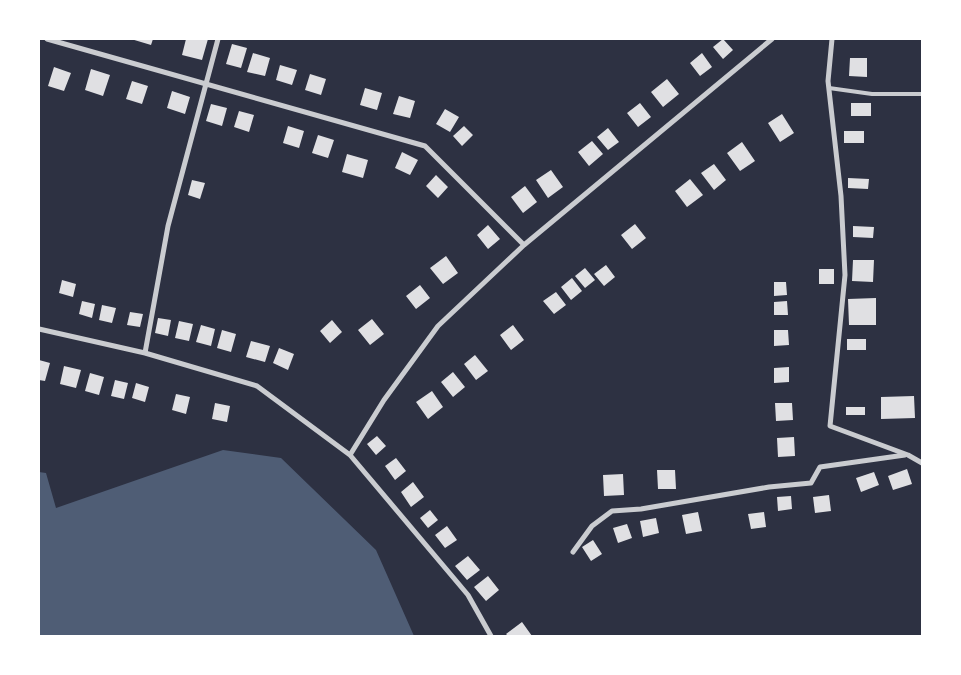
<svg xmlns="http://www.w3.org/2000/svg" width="961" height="675" font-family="Raleway,sans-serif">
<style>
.water{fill:#4f5d75}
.building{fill:#e0e0e3}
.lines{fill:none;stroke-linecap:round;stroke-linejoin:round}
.service{stroke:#caccd0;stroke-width:4}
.minor{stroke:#caccd0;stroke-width:5}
</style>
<rect width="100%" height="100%" fill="#2d3142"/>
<path class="water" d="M223,450l58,8 95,92 38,86h-375v-164l7,1 10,35z"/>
<path class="building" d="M131,39h22l-2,6z
M186,39h22l-6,21 -20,-5z
M723,39l10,11 -10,9 -10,-12z
M232,44l15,4 -6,20 -15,-4z
M253,53l17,5 -5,18 -18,-4z
M702,53l10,14 -12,9 -10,-13z
M850,58h17v19l-18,-1z
M280,65l17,5 -5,15 -16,-5z
M54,67l17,6 -7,18 -16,-5z
M91,69l19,6 -7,21 -18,-6z
M310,74l16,5 -5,16 -16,-5z
M667,79l12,15 -16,13 -12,-15z
M132,81l16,5 -6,18 -16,-5z
M365,88l17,5 -5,17 -17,-5z
M172,91l18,6 -5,17 -18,-6z
M399,96l16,5 -5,17 -17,-4z
M640,103l11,14 -13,10 -11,-14z
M851,103h20v13h-20z
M211,104l16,4 -5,18 -16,-5z
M445,109l14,8 -9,15 -14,-8z
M239,111l15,4 -5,17 -15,-5z
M782,114l12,19 -14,9 -12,-19z
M288,126l16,5 -5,17 -16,-5z
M464,126l9,9 -11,11 -9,-10z
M608,128l11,14 -11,8 -11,-13z
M844,131h20v12h-20z
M318,135l16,5 -6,18 -16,-5z
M592,141l11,13 -14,12 -11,-14z
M742,142l13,19 -15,10 -13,-18z
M402,152l16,8 -8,15 -15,-7z
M347,154l21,6 -5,18 -21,-6z
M714,164l12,16 -12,10 -13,-17z
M551,170l12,17 -15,11 -12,-18z
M436,175l12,12 -10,11 -12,-12z
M848,178l21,1 -1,10 -20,-1z
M690,179l13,16 -16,12 -12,-16z
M192,180l13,3 -5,16 -12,-4z
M525,186l12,16 -14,11 -12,-16z
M635,224l11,14 -14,11 -11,-14z
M488,225l12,14 -12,10 -11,-14z
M853,226l21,1 -1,11 -20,-1z
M446,256l12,17 -15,11 -13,-16z
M853,260h21l-1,22 -21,-1z
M606,265l9,12 -11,9 -10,-12z
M585,268l10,12 -10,8 -10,-12z
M819,269h15v15h-15z
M572,278l10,13 -11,9 -10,-13z
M62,280l14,4 -3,13 -14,-4z
M774,282h12l1,13 -13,1z
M420,285l10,13 -14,11 -10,-13z
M556,292l10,13 -12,9 -11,-13z
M876,298v27h-27l-1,-26z
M82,301l13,3 -3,14 -13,-4z
M787,301l1,14h-14v-13z
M102,305l14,3 -4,15 -13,-3z
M130,312l13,2 -3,13 -13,-2z
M158,318l13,2 -3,16 -13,-3z
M372,319l12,15 -14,11 -12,-15z
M332,320l10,12 -12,11 -10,-12z
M179,321l14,3 -4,17 -14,-3z
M201,325l14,4 -4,17 -15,-4z
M513,325l11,15 -13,10 -11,-15z
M222,330l14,4 -5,18 -14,-4z
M774,330h14l1,15 -15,1z
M847,339h19v11h-19z
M251,341l19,5 -5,16 -19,-5z
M279,348l15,6 -6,16 -15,-7z
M475,355l13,16 -12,9 -12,-16z
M39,360l11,3 -5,18 -6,-1z
M64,366l17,4 -5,18 -16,-4z
M789,367v15l-15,1v-15z
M453,372l12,15 -12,10 -12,-15z
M90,373l14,4 -5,18 -14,-4z
M115,380l13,3 -4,16 -13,-3z
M136,383l13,4 -4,15 -13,-4z
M432,391l11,16 -15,12 -12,-17z
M176,394l14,3 -4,17 -14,-4z
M914,396l1,22 -34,1v-22z
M215,403l15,3 -3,16 -15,-3z
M775,403h17l1,17 -17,1z
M846,407h19v8h-19z
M377,436l9,10 -10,9 -9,-11z
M794,437l1,19 -17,1 -1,-19z
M396,458l10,13 -11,9 -10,-14z
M907,469l5,15 -19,6 -5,-14z
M657,470h18l1,19h-18z
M874,472l5,13 -18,7 -5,-14z
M623,474l1,21 -20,1 -1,-21z
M413,482l11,15 -13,10 -10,-15z
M829,495l2,16 -16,2 -2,-16z
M791,496l1,13 -14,2 -1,-14z
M430,510l8,10 -10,8 -8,-10z
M698,512l4,19 -16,3 -4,-19z
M764,512l2,15 -15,2 -3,-15z
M656,518l3,15 -16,4 -3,-16z
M627,524l5,14 -14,5 -5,-15z
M447,526l10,14 -12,8 -10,-13z
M593,540l9,14 -11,7 -9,-14z
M468,556l12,14 -13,10 -12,-14z
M488,576l11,14 -13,11 -12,-14z
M522,622l10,14h-24l-2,-2z"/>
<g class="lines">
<path class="service" d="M829,88l43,6h50"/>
<path class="minor" d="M47,39l378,107 99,99
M832,39l-4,42 13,115 4,79 -15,151 78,29 14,8
M39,329l106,24 112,33 93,69 118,140 23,41
M145,353l23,-127 50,-187
M350,455l34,-55 54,-74 86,-81 248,-206
M573,552l19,-26 20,-15 29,-2 128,-22 42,-4 9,-16 85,-12"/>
</g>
<rect width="961" height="675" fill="none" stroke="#ffffff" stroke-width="80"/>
</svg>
